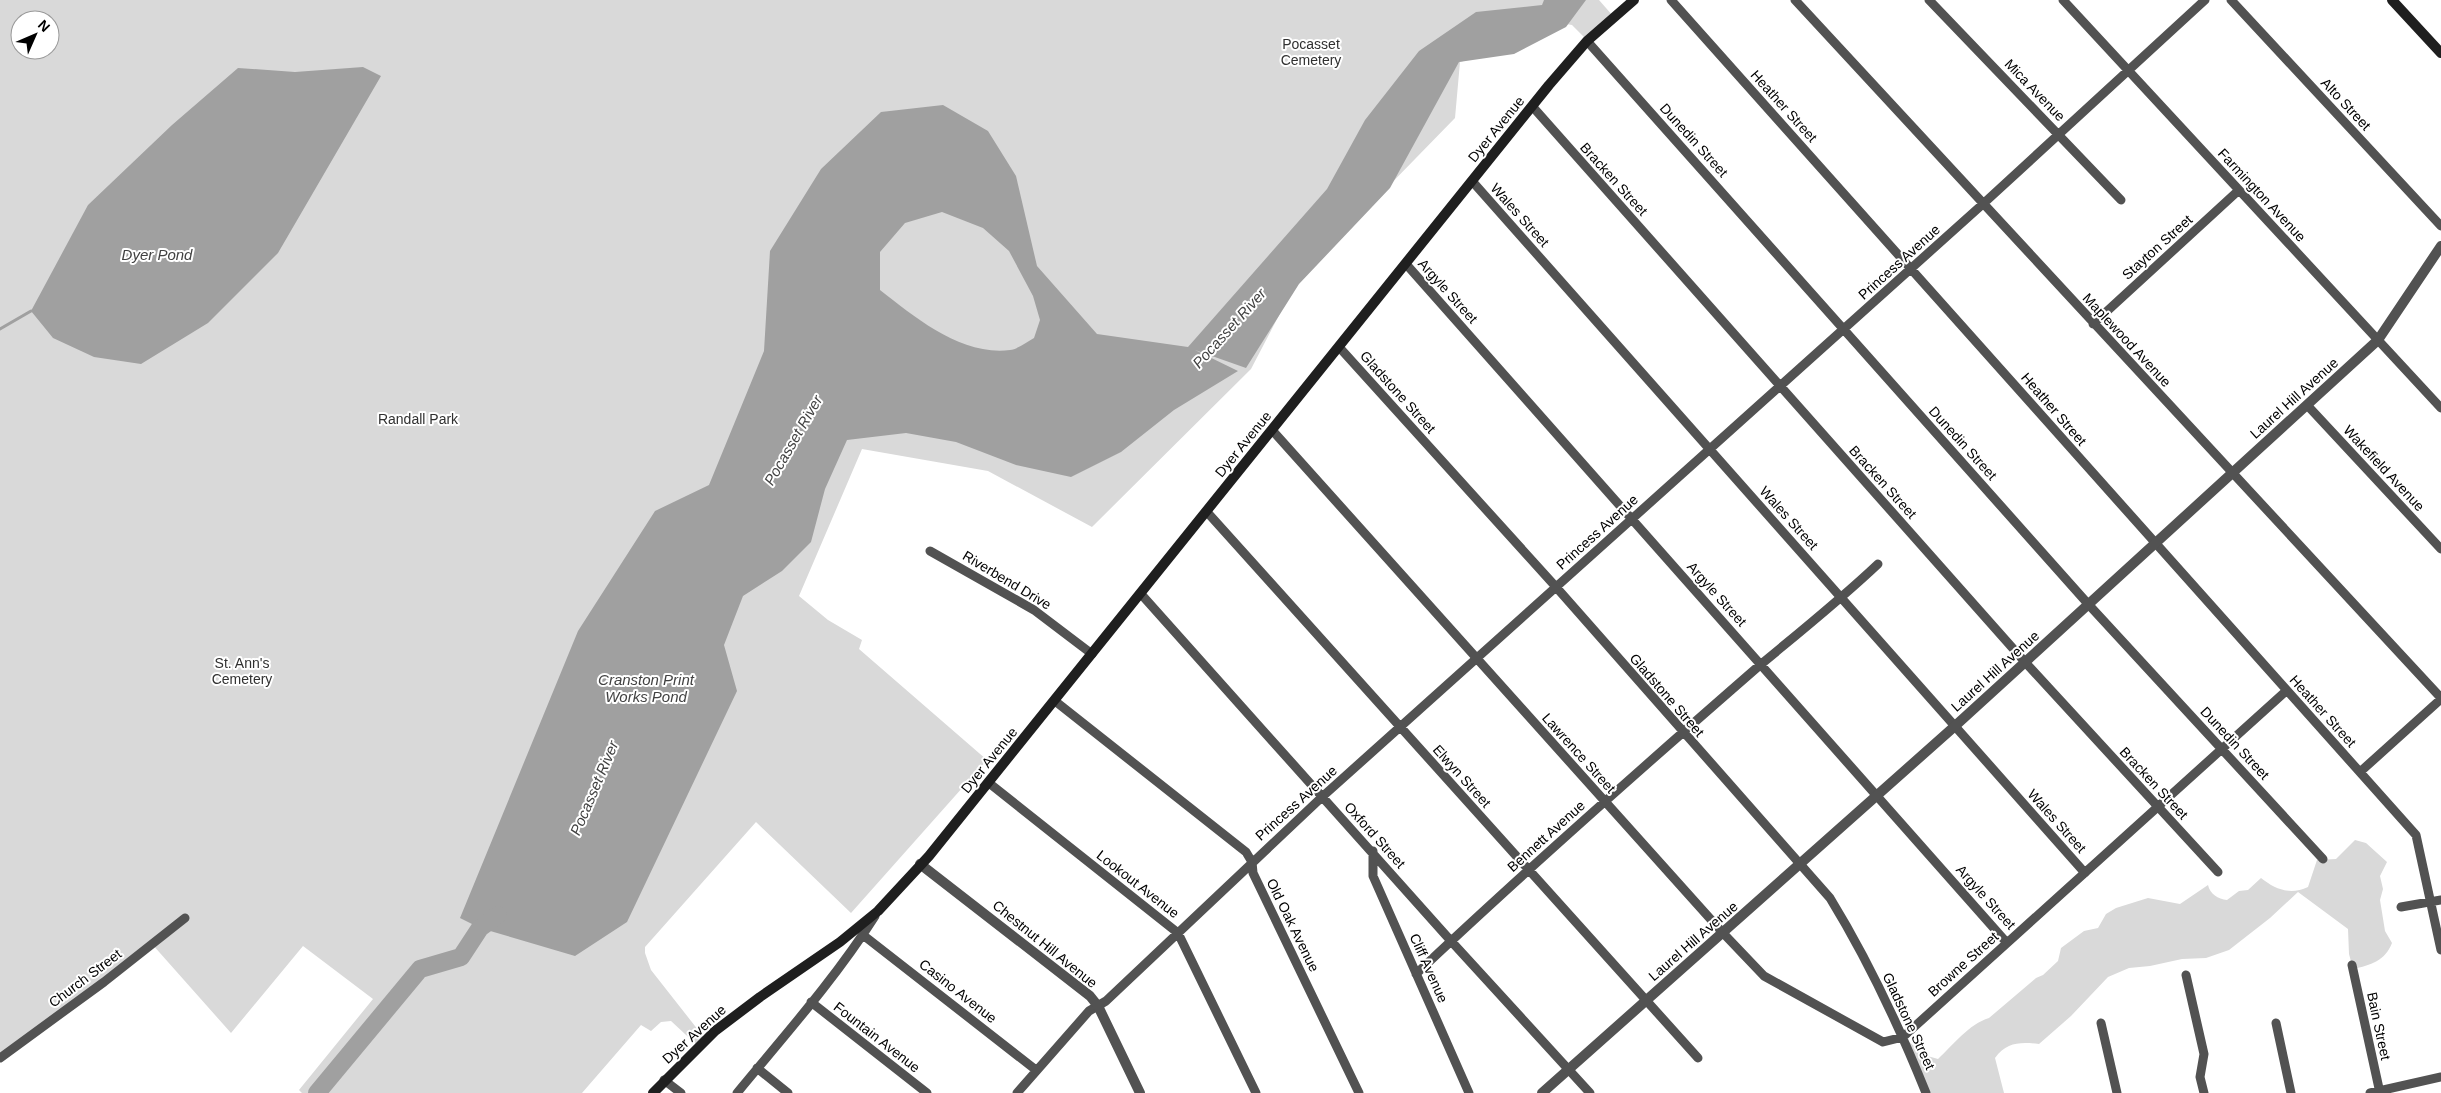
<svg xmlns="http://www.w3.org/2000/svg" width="2441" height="1093" font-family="Arial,sans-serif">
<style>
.green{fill:#d9d9d9;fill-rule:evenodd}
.water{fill:#a0a0a0;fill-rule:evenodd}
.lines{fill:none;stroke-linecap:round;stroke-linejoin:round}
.stream{stroke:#a0a0a0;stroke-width:3}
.river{stroke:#a0a0a0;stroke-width:18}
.minor{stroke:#525252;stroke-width:9}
.tertiary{stroke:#525252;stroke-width:10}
.secondary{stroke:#1f1f1f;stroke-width:10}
.labels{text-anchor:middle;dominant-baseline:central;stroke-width:4;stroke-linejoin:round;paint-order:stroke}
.park-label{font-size:14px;fill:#303030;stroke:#fff}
.street-label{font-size:14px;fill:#000;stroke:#fff}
.water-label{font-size:15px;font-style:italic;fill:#414141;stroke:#fff}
</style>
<rect width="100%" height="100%" fill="#fff"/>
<path class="green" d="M0,0h1599l14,16 -26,24 -15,-15 -6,-1 -67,27 -39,11 -5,56 -157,161 -47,90 -159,158 -104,-56 -126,-22 -63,147 29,24 34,20 -3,9 128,111 -136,153 -95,-91 -111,125v6l6,17 55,70 -7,7 -28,-26 -10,1 -10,9 -10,-6 -59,68h-280l-3,-3 74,-91 -70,-53 -72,87 -79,-89 -152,113zM20,20h30v30h-30z
M2355,840l11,3 21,19 -7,14 3,13 -3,11 5,31 7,12c-7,18 -21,22 -39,26l-4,-15 -1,-25 -50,-37 -28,26 -41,32 -23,8 -24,1 -32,7 -21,2 -21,9 -37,39 -32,28c-19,-2 -32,-2 -44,14l9,35h-77l-21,-54 18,16 14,4c15,-14 31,-35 51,-41l47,-40 7,-3 15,-14 3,-13 23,-17 14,-3 8,-14 10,-6 32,-10 32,6 28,-19c2,9 10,14 19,15l12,-9 9,-1 13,-12c15,12 30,17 47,9l9,-27 19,-1z"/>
<path class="water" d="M1544,0h42l-20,27 -52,27 -55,8 -69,126 -91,96 -53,84 -51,-18 43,21 -64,39 -53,42 -50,25 -55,-12 -60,-23 -50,-9 -59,7 -22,49 -14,53 -29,29 -39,25 -19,49 13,46 -110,231 -52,34 -95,-28 -20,-10 118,-287 77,-120 54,-26 55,-134 6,-100 51,-82 60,-57 62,-7 45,26 28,45 21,90 60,68 91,13 139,-158 38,-69 54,-69 57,-39 66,-7zM942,212l41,16 26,23 24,45 7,24 -6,18c-7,4 -16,11 -24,12 -49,6 -94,-32 -130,-60v-38l25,-29z
M363,67l18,9 -103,177 -70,70 -67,41 -47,-7 -41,-19 -22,-27 57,-106 84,-80 66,-57 57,4z"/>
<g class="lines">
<path class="stream" d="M0,329l31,-18"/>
<path class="river" d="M317,1093l103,-124 41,-12 19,-29 18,-13"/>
<path class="minor" d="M1671,0l745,835 25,115
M1795,0l646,698
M1929,0l192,200
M2063,0l378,408
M2231,0l210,226
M1587,41l502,564 234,254
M1532,106l493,556 193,210
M1472,181l613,692
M1406,264l601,679
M2093,324l146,-134
M1339,347l217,240 274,311c38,62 69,128 96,195
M2307,405l134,144
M1272,430l451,503 41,43 119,66 20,-5 383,-346
M1207,512l491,546
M930,551l104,59 58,44
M1141,594l310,347 139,152
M1055,701l191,151 6,10 1,11 106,220
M2360,772l81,-73
M989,783l189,150 78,160
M1373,851v25l96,217
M2401,907l40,-7
M863,935l173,135
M2352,965l28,128
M1416,974c112,-106 228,-208 344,-309 40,-33 80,-65 118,-101
M2186,975l18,79 -4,23 4,16
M811,1002l116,91
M2101,1023l16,70
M2276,1023l15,70
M0,1058l104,-76 81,-64
M757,1068l31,25
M664,1080l17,13
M737,1093c47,-57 98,-114 138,-177
M1017,1093l72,-82 17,-10 216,-204 662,-594 221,-203
M2370,1093l71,-16"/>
<path class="tertiary" d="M920,864l170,132 8,10 42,87
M1542,1093l413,-367 423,-386 63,-94"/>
<path class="secondary" d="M2392,0l49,53
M653,1093l62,-62 45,-34 80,-55 38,-31 51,-55 620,-771 38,-44 47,-41"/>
</g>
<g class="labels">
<g class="park-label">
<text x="1311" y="44">Pocasset<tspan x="1311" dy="16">Cemetery</tspan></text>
<text x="418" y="419">Randall Park</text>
<text x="242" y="663">St. Ann's<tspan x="242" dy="16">Cemetery</tspan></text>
</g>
<g class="street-label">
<text transform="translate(2035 90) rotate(46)">Mica Avenue</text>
<text transform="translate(2346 104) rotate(47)">Alto Street</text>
<text transform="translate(1784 106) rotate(48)">Heather Street</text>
<text transform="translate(1496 129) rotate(-51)">Dyer Avenue</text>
<text transform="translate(1694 140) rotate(48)">Dunedin Street</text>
<text transform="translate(1614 179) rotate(48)">Bracken Street</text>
<text transform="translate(2262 195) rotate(47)">Farmington Avenue</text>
<text transform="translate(1520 215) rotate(48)">Wales Street</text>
<text transform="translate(2157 247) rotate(-42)">Stayton Street</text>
<text transform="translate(1899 262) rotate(-42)">Princess Avenue</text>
<text transform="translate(1448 291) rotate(48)">Argyle Street</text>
<text transform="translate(2127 340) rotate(47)">Maplewood Avenue</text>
<text transform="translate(1398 392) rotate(48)">Gladstone Street</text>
<text transform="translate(2294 398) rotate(-42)">Laurel Hill Avenue</text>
<text transform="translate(2054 409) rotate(49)">Heather Street</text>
<text transform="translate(1963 443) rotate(48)">Dunedin Street</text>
<text transform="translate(1243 444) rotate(-51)">Dyer Avenue</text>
<text transform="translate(2384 468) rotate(47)">Wakefield Avenue</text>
<text transform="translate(1883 482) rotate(48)">Bracken Street</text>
<text transform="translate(1789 518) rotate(48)">Wales Street</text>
<text transform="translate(1597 532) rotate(-42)">Princess Avenue</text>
<text transform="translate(1007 580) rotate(31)">Riverbend Drive</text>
<text transform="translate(1717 594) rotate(48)">Argyle Street</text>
<text transform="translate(1995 671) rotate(-42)">Laurel Hill Avenue</text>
<text transform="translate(1667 695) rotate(49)">Gladstone Street</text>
<text transform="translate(2323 711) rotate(48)">Heather Street</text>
<text transform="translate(2235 743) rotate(47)">Dunedin Street</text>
<text transform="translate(1579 753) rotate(48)">Lawrence Street</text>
<text transform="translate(989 760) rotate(-51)">Dyer Avenue</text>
<text transform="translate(1462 776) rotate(48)">Elwyn Street</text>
<text transform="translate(2154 783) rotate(47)">Bracken Street</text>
<text transform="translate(1296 803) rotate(-42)">Princess Avenue</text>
<text transform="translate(2057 821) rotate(48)">Wales Street</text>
<text transform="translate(1375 835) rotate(48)">Oxford Street</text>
<text transform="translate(1546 836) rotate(-42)">Bennett Avenue</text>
<text transform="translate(1138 884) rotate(38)">Lookout Avenue</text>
<text transform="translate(1986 897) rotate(48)">Argyle Street</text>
<text transform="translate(1293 925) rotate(64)">Old Oak Avenue</text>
<text transform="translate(1693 941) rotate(-41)">Laurel Hill Avenue</text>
<text transform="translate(1045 944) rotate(39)">Chestnut Hill Avenue</text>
<text transform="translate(1963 964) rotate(-42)">Browne Street</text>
<text transform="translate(1429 968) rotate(66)">Cliff Avenue</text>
<text transform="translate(85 978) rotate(-37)">Church Street</text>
<text transform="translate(958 991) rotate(38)">Casino Avenue</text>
<text transform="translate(1909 1021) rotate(65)">Gladstone Street</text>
<text transform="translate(2379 1026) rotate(78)">Bain Street</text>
<text transform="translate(694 1034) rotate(-42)">Dyer Avenue</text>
<text transform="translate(877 1037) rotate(38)">Fountain Avenue</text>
</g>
<g class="water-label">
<text x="157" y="254">Dyer Pond</text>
<text transform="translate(1229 328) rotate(-48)">Pocasset River</text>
<text transform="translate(793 440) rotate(-60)">Pocasset River</text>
<text x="646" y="679">Cranston Print<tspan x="646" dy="17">Works Pond</tspan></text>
<text transform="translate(594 788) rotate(-67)">Pocasset River</text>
</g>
</g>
<g transform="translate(35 35) rotate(45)"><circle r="24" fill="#ffffff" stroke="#999999"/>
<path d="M0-4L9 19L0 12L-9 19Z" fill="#000000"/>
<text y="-8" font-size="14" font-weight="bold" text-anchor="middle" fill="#000000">N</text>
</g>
</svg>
